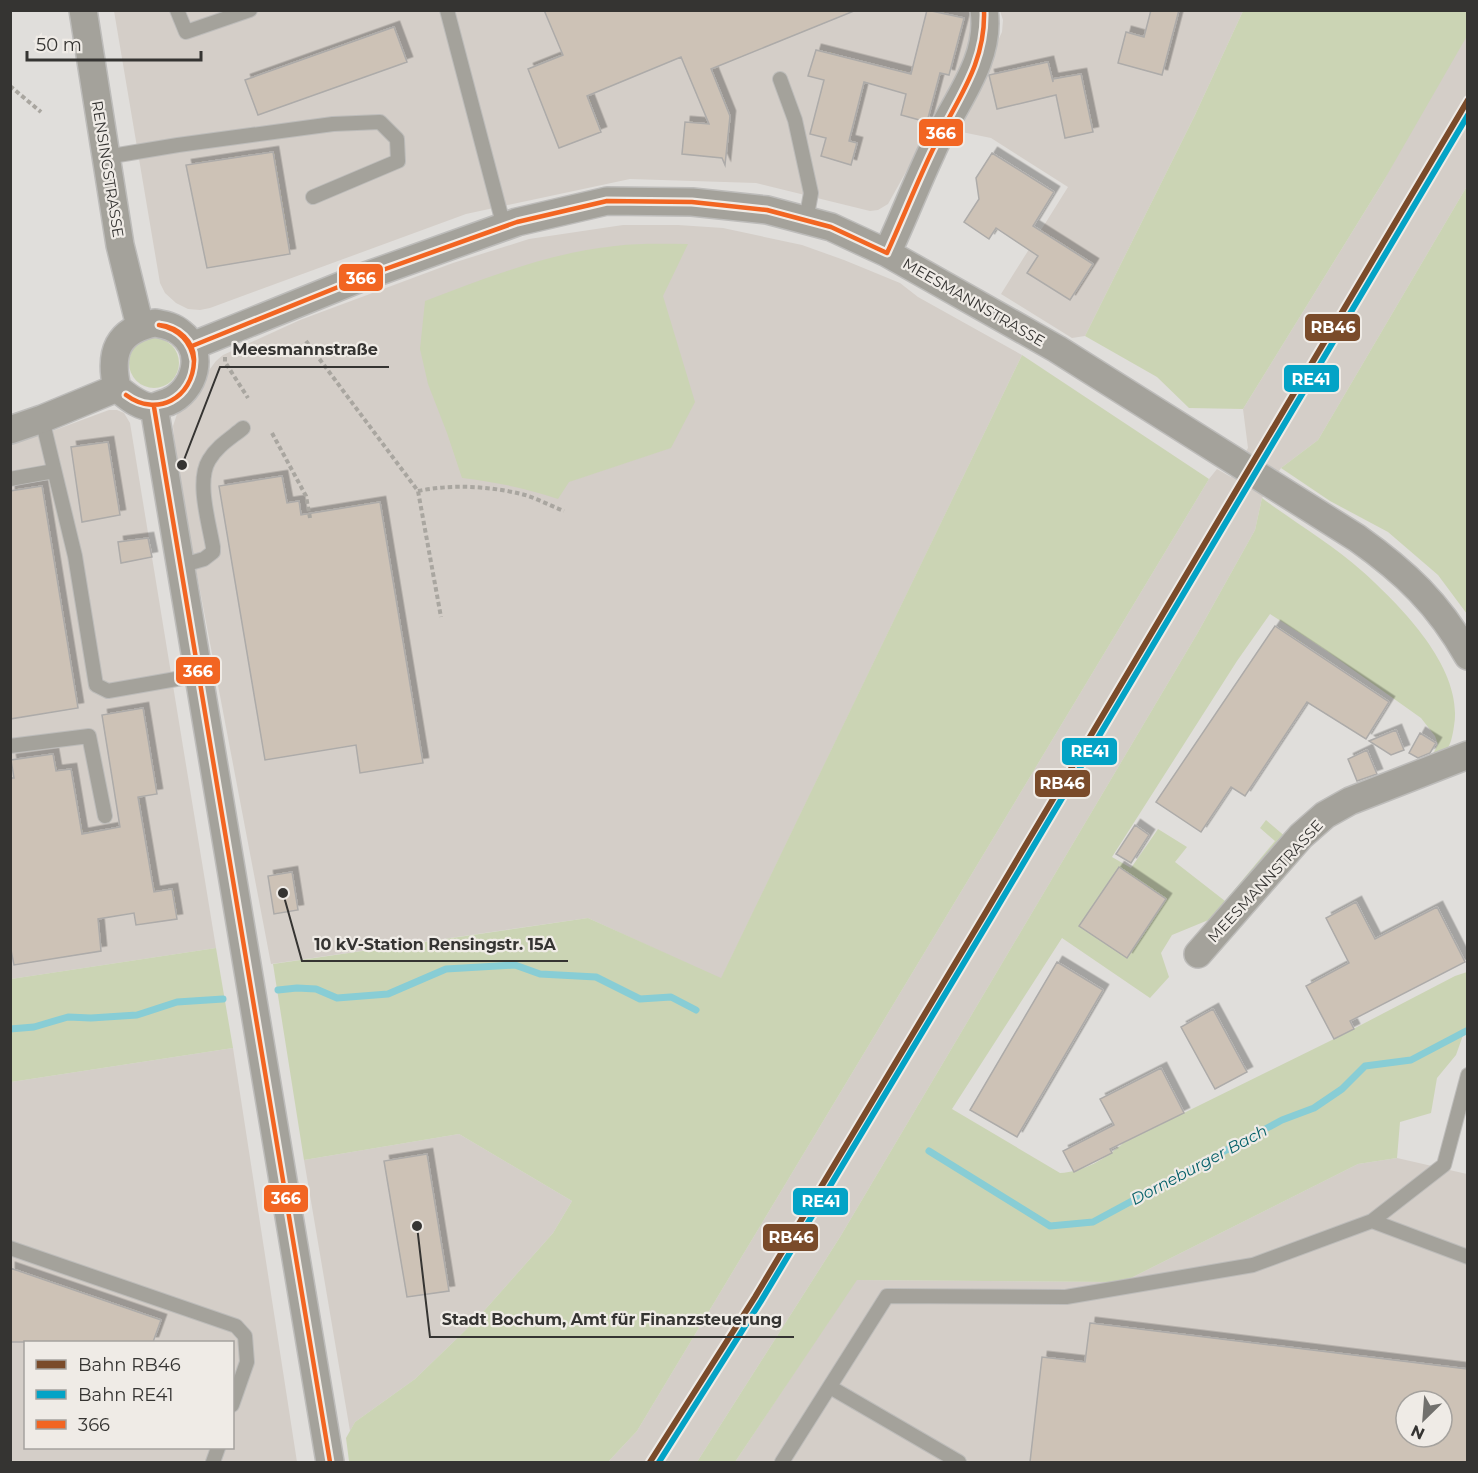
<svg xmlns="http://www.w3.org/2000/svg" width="1478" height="1473" font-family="Montserrat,sans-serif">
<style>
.built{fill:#d4cec8;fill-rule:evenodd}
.green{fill:#cbd4b4}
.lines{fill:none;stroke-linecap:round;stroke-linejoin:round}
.stream{stroke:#88cdd5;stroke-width:7}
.building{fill:#cdc2b6;stroke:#adaba9;stroke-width:1.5;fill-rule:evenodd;filter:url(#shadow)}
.lane-casing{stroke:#bdbcba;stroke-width:16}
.street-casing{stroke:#bdbcba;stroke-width:30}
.path{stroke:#a9a6a0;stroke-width:4;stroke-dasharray:4.5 3;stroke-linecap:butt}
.lane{stroke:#a4a29b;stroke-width:14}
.street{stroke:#a4a29b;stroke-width:27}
.bus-1-casing{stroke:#efebe6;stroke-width:9}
.bus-1{stroke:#f26522;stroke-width:4.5}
.rail-1-casing{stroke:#efebe6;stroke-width:10}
.rail-2-casing{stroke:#efebe6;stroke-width:10}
.rail-1{stroke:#7a4b2a;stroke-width:6}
.rail-2{stroke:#03a3c6;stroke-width:6}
.labels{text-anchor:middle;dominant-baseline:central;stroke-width:4.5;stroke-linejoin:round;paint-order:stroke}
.street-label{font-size:15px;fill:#353432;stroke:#efebe6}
.water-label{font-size:16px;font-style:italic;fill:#066069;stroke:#efebe6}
.leader{fill:none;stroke:#353432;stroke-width:2}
.callout-dot{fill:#353432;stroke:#efebe6;stroke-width:2}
.callout-label{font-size:16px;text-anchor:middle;font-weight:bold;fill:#353432;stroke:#efebe6;stroke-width:4.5;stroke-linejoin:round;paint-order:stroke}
.line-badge{stroke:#efebe6;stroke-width:2}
.badge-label{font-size:16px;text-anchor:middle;font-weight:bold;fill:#fff}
</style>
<defs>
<filter id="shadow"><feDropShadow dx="5.5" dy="-5.5" stdDeviation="0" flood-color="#0004"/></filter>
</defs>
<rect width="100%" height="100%" fill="#e0dedb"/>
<path class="built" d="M971,10l1,17 -6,29 -26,55 -52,93 -10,6 -8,1 -114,-28 -126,-4 -164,35 -256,94 -10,2 -12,-1 -12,-6 -11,-10 -5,-10 -46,-272z
M1000,11h243l-48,104 -110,221 -13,2 -71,-44 67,-107 -77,-49 -39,-8 10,-13 40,-85 1,-12z
M1467,22v164l-149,254 -37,28 -19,30 -7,32 -58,104 -357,603 -143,225h-89l29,-31 572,-952 8,-10 14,8 17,-29 -5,-39 140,-227z
M623,225h55l45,3 79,17 42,15 56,23 18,14 104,58 -301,624 -133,-61 -317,46 -92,-484 -6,-54 5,-15 38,-50 7,-6 77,-35 153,-57 76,-24z
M109,410h8l7,3 6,10 86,525 -205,31 -1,-536 34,-9z
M233,1048l64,414h-286v-380zM26,1342h206v106h-206z
M459,1134l113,67 -19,32 -78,88 -60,58 -60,43 -5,9 -46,-271z
M1397,1158l70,16v288h-732l121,-182 256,2 19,-4 227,-114zM1406,1401h36v36h-36z"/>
<path class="green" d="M1243,11h224v25l-84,146 -140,227 -54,-1 -32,-31 -72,-41 110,-221z
M1467,186l1,428h-1l-29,-39 -50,-43 -58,-31 -49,-33 37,-28z
M688,244l-25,52 32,106 -24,46 -102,34 -11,17c-32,-11 -63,-17 -96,-21l-15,-45 -19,-49 -8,-35 5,-48c61,-23 123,-48 190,-55 24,-3 49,-2 73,-2z
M129 363a25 25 0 1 1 50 0a25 25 0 1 1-50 0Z
M1022,355l187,124 -572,952 -29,31h-261l2,-1 -3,-23 9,-16 60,-43 60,-58 78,-88 19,-32 -113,-67 -155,26 -31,-196 315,-46 133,60z
M1262,498c32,24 70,46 100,73 39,35 102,98 92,155 -3,19 -5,27 -24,34l8,-16 -3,-8 -14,-18 -100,-71 -51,-33 -33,47 -125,196 19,11 27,-39 29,18 -12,15 50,39 50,-60 -15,-13 6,-8 21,18 -64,76 -51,21 -11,18 8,24 -19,21 -88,-60 -110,171 108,64c23,-1 46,-14 63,-30l211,-104 121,-63 12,-4v52l-11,31 -19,23 -6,35 -31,9 -3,36 -39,6 -227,114 -19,4 -255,-2 -122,182h-38l143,-225 357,-603 58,-104z
M216,948l17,100 -222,34v-103z"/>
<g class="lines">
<path class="stream" d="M278,990l19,-2 19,1 21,9 51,-4 58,-25 69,-4 25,9 56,3 44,22 31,-2 25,13
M10,1029l24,-2 34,-10 23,1 46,-3 40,-13 46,-3
M929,1151l121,75 43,-4 189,-102 32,-12 28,-19 23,-23 46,-6 57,-30"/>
</g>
<path class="building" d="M544,10h310v1l-143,58 19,47 -5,49 -3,-7 -40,-4 3,-32 24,2 -28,-67 -94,39 14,36 -42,16 -31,-79 35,-14z
M927,10l37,8 -15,57 -9,-2 -13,49 -26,-7 5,-21 -42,-12 -15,59 8,2 -6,22 -30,-9 5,-18 -16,-4 14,-54 -16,-4 8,-26 95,24z
M1151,10h28l-17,65 -44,-12 8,-31 18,5z
M394,27l13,35 -149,53 -13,-35z
M1048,62l5,20v-3l28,-5 12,58 -28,6 -9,-43 -59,14 -8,-34z
M273,152l17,102 -83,14 -21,-103z
M992,153l62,39 -21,34 60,38 -23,36 -43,-27 11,-17 -42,-28 -7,11 -25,-17 15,-23 -3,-21z
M108,442l12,73 -38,7 -11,-75z
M282,476l5,27 12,-2 2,14 79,-13 43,261 -63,10 -4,-28 -91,15 -46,-274z
M42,486l36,222 -68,11v-228z
M148,538l4,19 -31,6 -3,-21z
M1275,626l114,76 -23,37 -59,-37 -62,94 -14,-9 -30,45 -45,-30z
M143,708l14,86 -19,3 16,95 18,-3 5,30 -41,6 -2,-12 -36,6 3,32 -87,14 -4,-20v-167h4l-3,-18 42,-6 3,17 15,-2 11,65 38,-7 -18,-112z
M1396,730l8,20 -13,5 -22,-14z
M1420,733l16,10 -6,10 -12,5 -9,-5z
M1367,750l10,24 -20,7 -9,-22z
M1135,825l14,10 -18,28 -15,-9z
M1119,867l47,32 -39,59 -48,-32z
M292,872l6,38 -24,4 -6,-38z
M1356,902l19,37 62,-32 28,55 -115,59 4,8 -20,10 -28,-53 43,-23 -23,-45z
M1057,962l46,28 -86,147 -47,-27z
M1213,1009l34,63 -32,17 -34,-62z
M1161,1068l23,45 -74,36 2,4 -38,19 -11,-21 51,-26 -14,-26z
M427,1154l22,137 -42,6 -23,-136z
M10,1268l151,52 -8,22h-143z
M1090,1323l377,46v93h-437l12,-105 43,5zM1406,1401h36v36h-36z"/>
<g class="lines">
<g class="lane-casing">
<path id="lane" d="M177,10l9,22 64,-22
M447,10l57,217
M780,79l15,41 16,73 -5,27
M106,157l72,-12 155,-21 47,-2 17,17 1,22 -85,36
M42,419l33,137 21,129 12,6 91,-16
M10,479l44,-8
M180,566l24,-7 9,-7v-5c-4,-24 -17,-66 -4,-87 8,-14 22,-22 34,-32
M10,746l79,-10 16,80
M1372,1221l96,36
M10,1248l226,78 9,10 2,26 -15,43
M830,1387l129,75
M213,1462l5,-14
M782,1462l105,-166 179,1 187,-32 119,-44 72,-56 24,-90"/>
</g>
<g class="street-casing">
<path id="street" d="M83,10l37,235 20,81
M887,253c16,-34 29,-68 45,-102 19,-45 60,-89 52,-141
M155,323c10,2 18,3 26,10 25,19 14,58 -13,69 -4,1 -10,4 -14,5 -14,1 -27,-11 -37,-19 -8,-35 0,-58 38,-65z
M192,346l171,-69 154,-55 90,-21 85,1 75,8 64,17 56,26 170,96 300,189c48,34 82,66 111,118
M154,407l176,1055
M10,430l32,-11 75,-31
M1198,954l103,-118 24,-21 25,-14 118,-46"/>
</g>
<path class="path" d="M10,86l31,26
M306,341l112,150 23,126
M225,357v5l23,36
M272,433l34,63 4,22
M418,491c34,-7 73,-5 107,4 13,4 26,11 39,16"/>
<use href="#lane" class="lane"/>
<use href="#street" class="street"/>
<g class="bus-1-casing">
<path id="bus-1" d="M887,253c16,-35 30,-71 47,-106 22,-47 52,-82 50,-137
M159,325c19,2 36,16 35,36
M159,325c19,4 32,16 35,36
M192,346l171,-69 154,-55 90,-21 85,1 75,8 64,17 56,26
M126,395c31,23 67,3 68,-34
M154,407l176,1055"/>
</g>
<use href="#bus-1" class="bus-1"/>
<g class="rail-1-casing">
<path id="rail-1" d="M650,1462l105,-165 231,-385 482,-812"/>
</g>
<g class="rail-2-casing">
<path id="rail-2" d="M659,1462l102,-161 231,-385 476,-801"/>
</g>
<use href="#rail-1" class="rail-1"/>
<use href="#rail-2" class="rail-2"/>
</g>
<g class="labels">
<g class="street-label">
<text transform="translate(108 169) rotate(81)">RENSINGSTRASSE</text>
<text transform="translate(974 302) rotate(30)">MEESMANNSTRASSE</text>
<text transform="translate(1265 881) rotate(-47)">MEESMANNSTRASSE</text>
</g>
<g class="water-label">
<text transform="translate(1199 1165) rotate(-28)">Dorneburger Bach</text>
</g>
</g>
<path class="leader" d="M182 465L220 367H389M283 893L302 961H568M417 1226L430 1337H794"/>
<g class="callout-dot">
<circle cx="182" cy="465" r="6"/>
<circle cx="283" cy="893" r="6"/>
<circle cx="417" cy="1226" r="6"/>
</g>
<g class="callout-label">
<text x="305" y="355">Meesmannstraße</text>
<text x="435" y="950">10 kV-Station Rensingstr. 15A</text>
<text x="612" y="1325">Stadt Bochum, Amt für Finanzsteuerung</text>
</g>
<g class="line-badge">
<rect x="918" y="118" width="46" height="29" rx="6" fill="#f26522"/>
<rect x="338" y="263" width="46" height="29" rx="6" fill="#f26522"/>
<rect x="1304" y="313" width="57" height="29" rx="6" fill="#7a4b2a"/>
<rect x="1283" y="364" width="57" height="29" rx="6" fill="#03a3c6"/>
<rect x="175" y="656" width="46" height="29" rx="6" fill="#f26522"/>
<rect x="1061" y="737" width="57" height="29" rx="6" fill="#03a3c6"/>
<rect x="1034" y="769" width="57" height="29" rx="6" fill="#7a4b2a"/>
<rect x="263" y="1184" width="46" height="29" rx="6" fill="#f26522"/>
<rect x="792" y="1187" width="57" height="29" rx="6" fill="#03a3c6"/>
<rect x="762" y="1223" width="57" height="29" rx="6" fill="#7a4b2a"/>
</g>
<g class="badge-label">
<text x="941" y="139">366</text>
<text x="361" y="284">366</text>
<text x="1333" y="333">RB46</text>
<text x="1311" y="385">RE41</text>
<text x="198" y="677">366</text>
<text x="1090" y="757">RE41</text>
<text x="1062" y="789">RB46</text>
<text x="286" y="1204">366</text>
<text x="821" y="1207">RE41</text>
<text x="791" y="1243">RB46</text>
</g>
<rect width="1478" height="1473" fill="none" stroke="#353432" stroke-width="24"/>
<rect x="24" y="1341" width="210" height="108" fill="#efebe6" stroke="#a5a29e" stroke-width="1.5"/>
<rect x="36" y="1360" width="30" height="9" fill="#7a4b2a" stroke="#a5a29e" stroke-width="1.5"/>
<text x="78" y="1371" font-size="18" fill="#353432">Bahn RB46</text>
<rect x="36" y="1390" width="30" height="9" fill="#03a3c6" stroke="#a5a29e" stroke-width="1.5"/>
<text x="78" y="1401" font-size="18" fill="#353432">Bahn RE41</text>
<rect x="36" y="1420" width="30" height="9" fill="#f26522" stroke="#a5a29e" stroke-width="1.5"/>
<text x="78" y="1431" font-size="18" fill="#353432">366</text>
<g transform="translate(1424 1419) rotate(205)"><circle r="28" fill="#efebe6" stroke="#a5a29e" stroke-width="1.5"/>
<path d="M0-4.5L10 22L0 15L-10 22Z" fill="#71706d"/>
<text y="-9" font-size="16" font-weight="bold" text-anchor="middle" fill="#353432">N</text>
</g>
<path d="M27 51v9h174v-9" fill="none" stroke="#353432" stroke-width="3"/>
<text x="36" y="51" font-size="18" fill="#353432" stroke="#efebe6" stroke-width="4.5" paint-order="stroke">50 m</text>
</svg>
